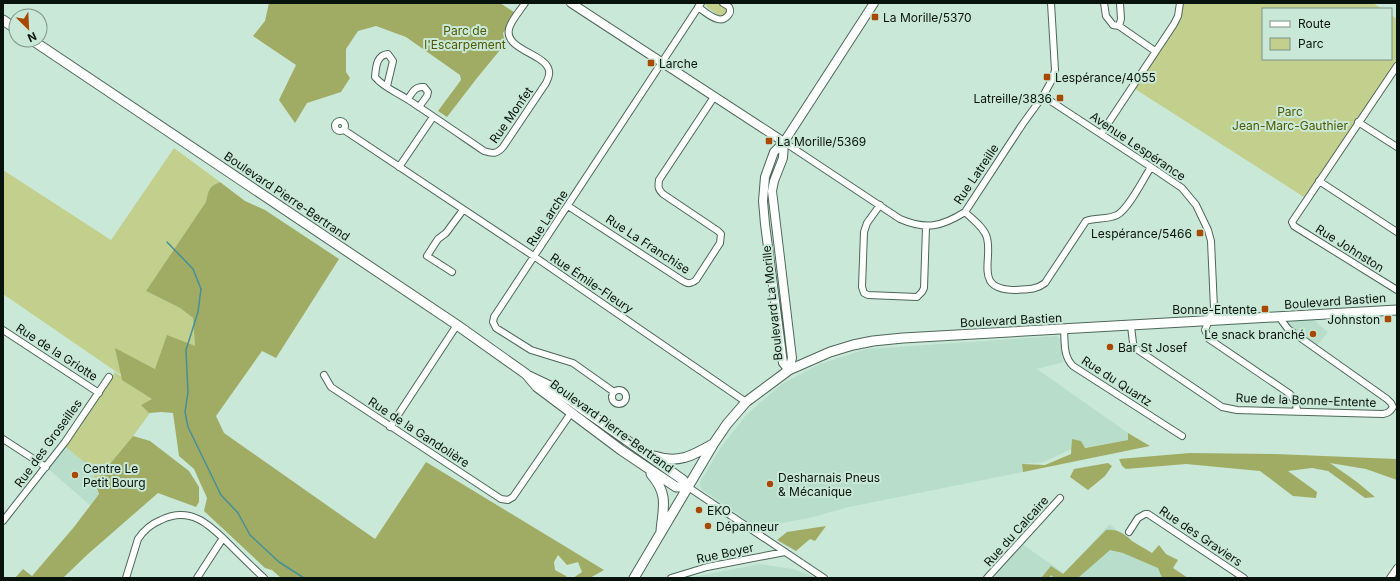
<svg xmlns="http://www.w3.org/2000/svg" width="1400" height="581" font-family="Inter,sans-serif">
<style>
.built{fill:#b8decb}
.green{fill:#c3cf8c}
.forest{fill:#a0ac64}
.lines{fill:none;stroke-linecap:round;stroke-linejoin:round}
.stream{stroke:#468f99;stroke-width:1.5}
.minor-casing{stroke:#4c6759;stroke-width:8}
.tertiary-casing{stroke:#4c6759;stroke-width:10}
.secondary-casing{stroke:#4c6759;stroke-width:11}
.minor{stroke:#fff;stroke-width:6}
.tertiary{stroke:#fff;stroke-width:8}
.secondary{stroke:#fff;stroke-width:9}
.poi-dot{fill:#a94900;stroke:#cae8d8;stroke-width:1.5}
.labels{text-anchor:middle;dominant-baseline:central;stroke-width:4;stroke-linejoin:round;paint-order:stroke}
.poi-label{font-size:12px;fill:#08130e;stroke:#cae8d8;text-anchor:start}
.park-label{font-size:12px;fill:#4f5900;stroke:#cae8d8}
.street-label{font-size:12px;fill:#08130e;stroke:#cae8d8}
</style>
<rect width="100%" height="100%" fill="#cae8d8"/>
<path class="built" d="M1308,315l20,17 -13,16 -27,-19 -6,-12z
M1057,336l4,3 1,20 2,3 -27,7 91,64v7l-59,10 -25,12 -22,2 1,8 -174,35 -36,10 -41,8 -10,6 -61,-42 -1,-7 21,-35 25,-32 17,-15 19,-16 38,-20 46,-15z
M63,445l30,24 6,25 -9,11 -44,-38z
M1110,524l24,24 46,30h-188l30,-34 42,29z
M759,564l34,5 25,9h-130z"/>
<path class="green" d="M705,3h13l8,5v4l-3,4 -3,1 -13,-10z
M1180,3h193l9,6h-119v50h128v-44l6,4v47l-90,133 -175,-112 42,-63z
M174,148l46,34c-12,5 -11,8 -13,20l-61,89 34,17 13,10 2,28 -40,23 -39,-20 5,26 -118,-81v-124l108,70z
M115,372l43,30 -25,34 -38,46 -2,-13 -30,-24z"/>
<path class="forest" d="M269,3h231l17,11 -14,19 2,11 -28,34 -30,39 -9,-6 23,-31 -1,-5 -54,-38 -30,-11 -18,5 -12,18v23l4,6 -9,14 -34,11 -12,20 -16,-23 17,-35 -43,-29 12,-15z
M220,182l25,19 20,9 74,49 -63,99 -14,-7 -46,65 8,17 151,106 51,-77 178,108 -14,8h-17l9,-6 -4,-10 -11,3 -9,-10 -4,7 1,8 11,6 1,2h-286l-9,-8 -7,-2 -61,-57 3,-13 -13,-29 -15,-13 -6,-43 -12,-1 -12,1 -8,-8 11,-6 -30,-19 -7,-32 40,21 12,-34 28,11 -2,-28 -13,-10 -34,-17 60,-89c3,-12 2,-15 14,-20z
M1128,433l22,13 -127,26 -1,-8 23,1 26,-11 1,-15 9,2 4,7 43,-8z
M133,436l17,5 39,30 10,16v15l-3,5 -38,-14 -70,61 -25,24h-48l8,-9 9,7 42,-49 25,-33 -4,-12z
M1190,453l85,1 122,5v21l-31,-11 -36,-6 27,19 18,15 -10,1 -37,-27 -16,-3 -24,3 29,21 -1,6 -23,-2 -33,-25 -74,-7 -60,5 -4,-3 -3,-7z
M1108,463l4,3 -7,10 -17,14 -18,-13 4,-8z
M826,526l-11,15 -5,-2 -14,12 -19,-11 10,-8z
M1106,530c12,-1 17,3 26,11 6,4 14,8 20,12l7,-8 7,9 12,6 -5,8 15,10h-26l-4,-10 -35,-15 -13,-3 -32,28h-24l-3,-3 -2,3h-8l10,-12 12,8z"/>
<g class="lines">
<path class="stream" d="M167,242l26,27 8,20 -3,23 -12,38 2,42 -3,20 3,15 33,68 17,18 12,22 29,27 25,16"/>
<g class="minor-casing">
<path id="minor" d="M1104,3l2,13 7,9 6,1 36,25
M698,7c6,4 13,11 20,12 6,2 15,-5 11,-12 -2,-2 -4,-3 -6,-4
M1119,26l2,-7 -1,-16
M1397,66l-105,156 2,4 103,64
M387,86l6,-25 -5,-7c-12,1 -12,14 -13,23 8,10 21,15 32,22 26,17 52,35 77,52 9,3 13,3 19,-4l43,-64c2,-4 4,-8 3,-12 -2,-17 -45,-21 -40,-42 2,-9 11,-18 16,-26
M1043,96l108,71 31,21 14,17 12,25 3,11 3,67 -9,22 4,9 81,55 6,10 1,7
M408,99c4,-6 7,-13 16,-12l4,5 -1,4 -8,11
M335 126a5 5 0 1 1 10 0a5 5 0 1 1-10 0Z
M1358,122l39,25
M344,130l191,127 211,145
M1101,134l73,-110 4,-8 2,-13
M784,142l116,77c26,11 41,8 65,-7l57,-87 21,-29 10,-18 2,-8 -4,-67
M399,167l34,-50
M1319,181l78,51
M880,205l-13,18 -3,9 -2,55 2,6 4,2 49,2 5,-5 2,-4 2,-61
M568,206l115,75c5,3 8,3 13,-1l24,-37 1,-9 -3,-3 -55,-37c-5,-5 -5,-7 -4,-14l55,-83
M965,212c7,7 20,16 22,26 6,23 -14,52 29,52 11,-1 20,0 29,-7l41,-62c10,-4 21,-1 31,-6 11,-5 27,-37 34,-48
M452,272l-25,-16 11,-17 8,-6 17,-23
M1131,326l2,17 2,5 87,59 15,3 146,4c5,-1 7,-2 10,-7l-2,-4 -4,-4 -99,-70 -6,-8v-4
M1064,329c1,14 -1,27 9,37l109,70
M3,330l96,63
M324,375l7,12 170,112 7,1 5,-3 58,-84
M612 397a7 7 0 1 1 14 0a7 7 0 1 1-14 0Z
M614,392l-41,-29 -42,-13 -35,-22 -3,-6 1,-5 207,-314
M390,427l67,-102
M3,439l43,28
M688,487l136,91
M3,521l62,-79 44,-65
M1129,532l9,-14 7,-4h3l96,64
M126,578l12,-39c6,-9 13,-15 23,-19 29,-14 48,4 67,23 12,12 24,24 36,35
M197,578l26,-40
M671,578l36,-11 78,-15
M987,578l73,-80
M1390,578l7,-10"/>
</g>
<g class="tertiary-casing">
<path id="tertiary" d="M571,3l213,139
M784,142l-1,16 -9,23 -2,10 20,167 -3,12
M789,370l-6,-7 -18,-139 -2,-23 2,-24 9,-25 10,-10 90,-139"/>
</g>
<g class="secondary-casing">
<path id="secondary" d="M3,20l13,9
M32,40l425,285 69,49 11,13 84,63 55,37h12
M529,376l21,10 133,94 5,7
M654,456c24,8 38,0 59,-12
M651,474c18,21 12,33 10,57
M634,578l80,-135 13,-19 19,-22 43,-32 41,-18 23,-7 20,-4 30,-3 494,-28"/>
</g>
<use href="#minor" class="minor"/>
<use href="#tertiary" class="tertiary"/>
<use href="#secondary" class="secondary"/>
</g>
<g class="poi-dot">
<rect x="871" y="13" width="8" height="8" rx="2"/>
<rect x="647" y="59" width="8" height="8" rx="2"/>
<rect x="1043" y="73" width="8" height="8" rx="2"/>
<rect x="1056" y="94" width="8" height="8" rx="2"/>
<rect x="765" y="137" width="8" height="8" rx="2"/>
<rect x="1196" y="229" width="8" height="8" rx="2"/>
<rect x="1261" y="305" width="8" height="8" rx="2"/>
<rect x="1384" y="315" width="8" height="8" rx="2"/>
<circle cx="1313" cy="334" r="4"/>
<circle cx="1110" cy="347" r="4"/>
<circle cx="75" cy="475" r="4"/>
<circle cx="770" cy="484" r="4"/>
<circle cx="699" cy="510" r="4"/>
<circle cx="708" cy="526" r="4"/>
</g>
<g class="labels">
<g class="poi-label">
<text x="883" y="17">La Morille/5370</text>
<text x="659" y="63">Larche</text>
<text x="1055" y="77">Lespérance/4055</text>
<text x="1052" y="98" text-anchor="end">Latreille/3836</text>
<text x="777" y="141">La Morille/5369</text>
<text x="1192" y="233" text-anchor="end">Lespérance/5466</text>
<text x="1257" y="309" text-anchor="end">Bonne-Entente</text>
<text x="1380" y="319" text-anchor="end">Johnston</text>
<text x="1305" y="334" text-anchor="end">Le snack branché</text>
<text x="1118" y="347">Bar St Josef</text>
<text x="83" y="468">Centre Le<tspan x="83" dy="14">Petit Bourg</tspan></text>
<text x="778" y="477">Desharnais Pneus<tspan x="778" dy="14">&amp; Mécanique</tspan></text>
<text x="707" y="510">EKO</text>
<text x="716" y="526">Dépanneur</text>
</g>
<g class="park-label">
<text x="465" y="30">Parc de<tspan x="465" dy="14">l'Escarpement</tspan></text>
<text x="1290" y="111">Parc<tspan x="1290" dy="14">Jean-Marc-Gauthier</tspan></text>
</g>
<g class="street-label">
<text transform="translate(511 115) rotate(-55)">Rue Monfet</text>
<text transform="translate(1138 146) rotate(34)">Avenue Lespérance</text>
<text transform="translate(976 174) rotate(-56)">Rue Latreille</text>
<text transform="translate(287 196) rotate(34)">Boulevard Pierre-Bertrand</text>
<text transform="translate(547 218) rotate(-57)">Rue Larche</text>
<text transform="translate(648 244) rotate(33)">Rue La Franchise</text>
<text transform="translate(1350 248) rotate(32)">Rue Johnston</text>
<text transform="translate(592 283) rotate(34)">Rue Émile-Fleury</text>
<text transform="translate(1335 301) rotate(-4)">Boulevard Bastien</text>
<text transform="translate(772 303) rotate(-96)">Boulevard La Morille</text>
<text transform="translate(1011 320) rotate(-3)">Boulevard Bastien</text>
<text transform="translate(57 352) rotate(33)">Rue de la Griotte</text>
<text transform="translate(1117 381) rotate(33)">Rue du Quartz</text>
<text transform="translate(1306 400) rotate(2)">Rue de la Bonne-Entente</text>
<text transform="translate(612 426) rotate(36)">Boulevard Pierre-Bertrand</text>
<text transform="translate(419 432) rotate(33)">Rue de la Gandolière</text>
<text transform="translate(48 443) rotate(-54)">Rue des Groseilles</text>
<text transform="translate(1016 531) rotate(-48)">Rue du Calcaire</text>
<text transform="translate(1201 536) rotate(34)">Rue des Graviers</text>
<text transform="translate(725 553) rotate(-12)">Rue Boyer</text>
</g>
</g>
<rect width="1400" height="581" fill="none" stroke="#08130e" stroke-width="8"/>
<rect x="1262" y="8" width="130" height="52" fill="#cae8d8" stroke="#7c9387"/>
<rect x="1270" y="21" width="20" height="6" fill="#ffffff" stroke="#7c9387"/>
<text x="1298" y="28" font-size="12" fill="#08130e">Route</text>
<rect x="1270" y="38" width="20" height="12" fill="#c3cf8c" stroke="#7c9387"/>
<text x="1298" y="48" font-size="12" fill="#08130e">Parc</text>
<g transform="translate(28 28) rotate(156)"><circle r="19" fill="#cae8d8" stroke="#7c9387"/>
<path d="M0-3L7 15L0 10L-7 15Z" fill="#a94900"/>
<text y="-6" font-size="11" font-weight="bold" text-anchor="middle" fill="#08130e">N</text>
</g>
</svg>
